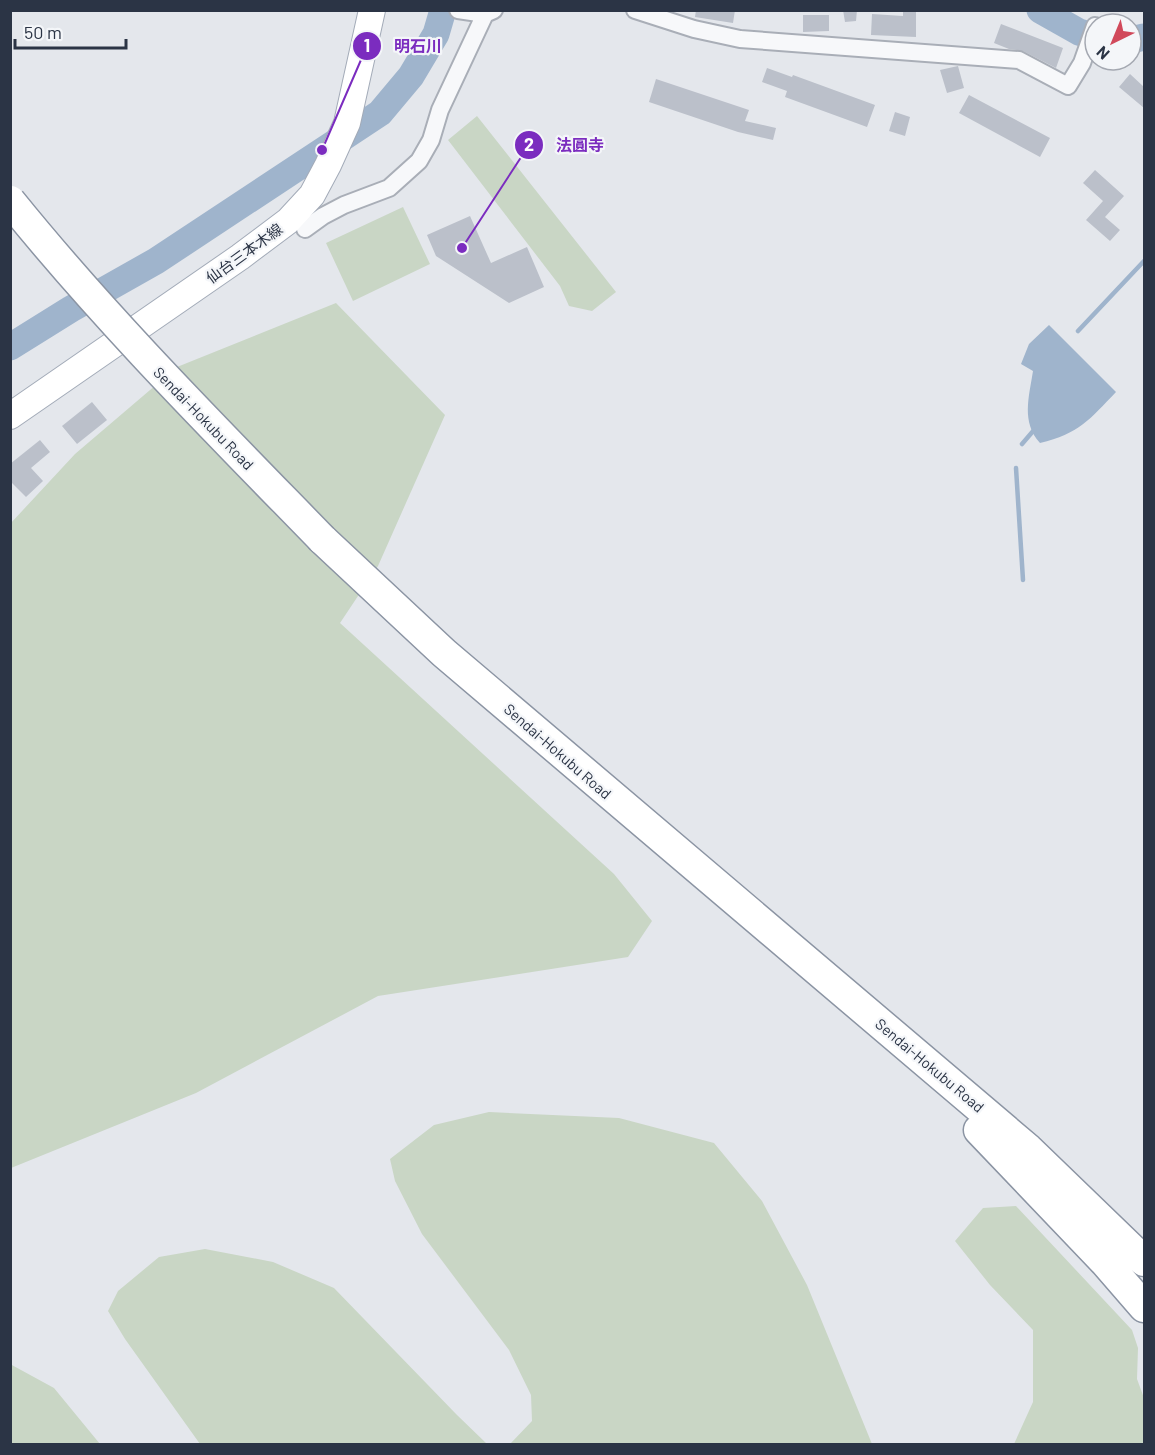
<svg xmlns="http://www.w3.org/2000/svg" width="1155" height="1455" font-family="Barlow,'Noto Sans JP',sans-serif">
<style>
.green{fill:#c9d6c5}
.water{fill:#9fb4cc}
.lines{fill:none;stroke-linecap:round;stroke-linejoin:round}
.stream{stroke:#9fb4cc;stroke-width:4.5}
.river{stroke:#9fb4cc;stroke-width:27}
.building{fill:#bbc0ca}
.street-casing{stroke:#a9aeb7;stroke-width:20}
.primary-casing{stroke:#a3abb8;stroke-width:28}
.highway-casing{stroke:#8b94a3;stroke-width:33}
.street{stroke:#f7f8fa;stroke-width:16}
.primary{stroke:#fff;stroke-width:26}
.highway{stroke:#fff;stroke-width:30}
.highway-bridge-casing{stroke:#8b94a3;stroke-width:33;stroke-linecap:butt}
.highway-bridge{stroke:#fff;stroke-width:30}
.labels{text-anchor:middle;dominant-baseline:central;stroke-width:4.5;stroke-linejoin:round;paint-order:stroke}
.street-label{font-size:15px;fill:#2b3445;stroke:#f4f6f9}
.leader{fill:none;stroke:#7b2cbf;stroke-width:2}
.callout-dot{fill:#7b2cbf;stroke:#f4f6f9;stroke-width:2}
.mark-label{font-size:18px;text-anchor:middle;font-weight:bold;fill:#fff}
.callout-label{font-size:16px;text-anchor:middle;font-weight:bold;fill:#7b2cbf;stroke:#f4f6f9;stroke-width:4.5;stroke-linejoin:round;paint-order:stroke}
</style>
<rect width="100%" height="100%" fill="#e4e7ec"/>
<path class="green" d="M477,116l139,176 -24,19 -23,-5 -9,-20 -112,-146z
M403,207l27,57 -77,37 -27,-58z
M336,303l109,112 -67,151 -38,57 274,251 38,47 -24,36 -250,39 -182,97 -185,75 -1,-644 65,-70 102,-87z
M489,1112l130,6 95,25 48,58 45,84 65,159h-362l22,-23 -1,-26 -22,-45 -87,-116 -27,-53 -5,-22 44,-34z
M1016,1206l116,124 6,18 -1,31 7,19v46h-130l19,-42v-72l-43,-45 -35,-44 28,-33z
M205,1249l68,13 61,26 123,127 29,28 6,1h-292l-75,-105 -17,-28 10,-20 41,-34z
M10,1364l44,24 46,56h-89z"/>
<path class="water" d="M1049,325l67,67c-26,27 -37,42 -76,51 -19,-21 -11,-46 -7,-72l-12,-7 8,-20z"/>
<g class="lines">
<path class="stream" d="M1078,331l66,-70
M1022,444l12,-14
M1016,468l7,112"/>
<path class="river" d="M1040,10l39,22 16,5
M1131,40l13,-3
M10,347l61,-38 85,-48 224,-148 31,-37 25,-42 7,-24"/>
</g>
<path class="building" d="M696,10h39l-2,13 -38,-6z
M843,10h14l-1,11 -11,1z
M903,10h13v27l-45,-2 1,-21 31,2z
M803,15h26v16l-26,1z
M1001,24l62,24 -7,20 -33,-17 -14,-2 -15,-6z
M958,66l6,22 -17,5 -7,-23z
M767,68l25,9 1,-2 82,30 -8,22 -82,-30 2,-6 -25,-9z
M1130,74l14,13v21l-25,-21z
M656,79l93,31 -4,11 31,7 -3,12 -35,-8 -89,-30z
M969,95l81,43 -10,19 -81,-44z
M895,112l15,5 -5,19 -16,-5z
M1095,170l29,26 -19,21 15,13 -10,11 -24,-21 17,-19 -20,-18z
M470,216l21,47 36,-16 17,40 -35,16 -73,-47 -9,-21z
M92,402l15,18 -30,24 -15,-18z
M40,440l10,12 -19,16 12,13 -17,16 -16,-16v-17z"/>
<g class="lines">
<g class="street-casing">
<path id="street" d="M458,10l27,4
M635,10l59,19 46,10 279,21 49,26 14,-23 13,-37
M305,229l18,-13 21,-11 45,-17 30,-27 12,-21 9,-30 45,-96 9,-4"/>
</g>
<g class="primary-casing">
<path id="primary" d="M10,416l230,-159 48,-36 24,-26 16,-30 19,-42 25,-113"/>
</g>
<g class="highway-casing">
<path id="highway" d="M322,539l122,114 584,496 116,112
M979,1130l126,132 39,45"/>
</g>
<use href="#street" class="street"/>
<use href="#primary" class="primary"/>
<use href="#highway" class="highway"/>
<g class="highway-bridge-casing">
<path id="highway-bridge" d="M10,201c97,120 205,228 312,338"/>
</g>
<use href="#highway-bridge" class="highway-bridge"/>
</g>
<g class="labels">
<g class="street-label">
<text transform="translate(244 253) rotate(-36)">仙台三本木線</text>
<text transform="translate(204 418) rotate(46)">Sendai-Hokubu Road</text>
<text transform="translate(558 751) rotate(41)">Sendai-Hokubu Road</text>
<text transform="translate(930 1065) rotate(40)">Sendai-Hokubu Road</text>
</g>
</g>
<path class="leader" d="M322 150L367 46M462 248L529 145"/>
<g class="callout-dot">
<circle cx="322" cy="150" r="6"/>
<circle cx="462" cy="248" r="6"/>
<circle cx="367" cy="46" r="15"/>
<circle cx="529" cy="145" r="15"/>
</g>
<g class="mark-label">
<text x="367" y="52">1</text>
<text x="529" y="151">2</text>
</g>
<g class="callout-label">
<text x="418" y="52">明石川</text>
<text x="580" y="151">法圓寺</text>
</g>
<rect width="1155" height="1455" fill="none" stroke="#2b3445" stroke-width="24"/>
<g transform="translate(1113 42) rotate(223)"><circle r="28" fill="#f4f6f9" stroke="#a4a8b1" stroke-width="1.5"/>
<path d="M0-4.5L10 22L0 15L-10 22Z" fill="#d1495b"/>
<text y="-9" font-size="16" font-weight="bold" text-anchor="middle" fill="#2b3445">N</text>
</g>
<path d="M15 39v9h111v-9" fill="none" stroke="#2b3445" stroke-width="3"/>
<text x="24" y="39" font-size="18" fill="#2b3445" stroke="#f4f6f9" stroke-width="4.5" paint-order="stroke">50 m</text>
</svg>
